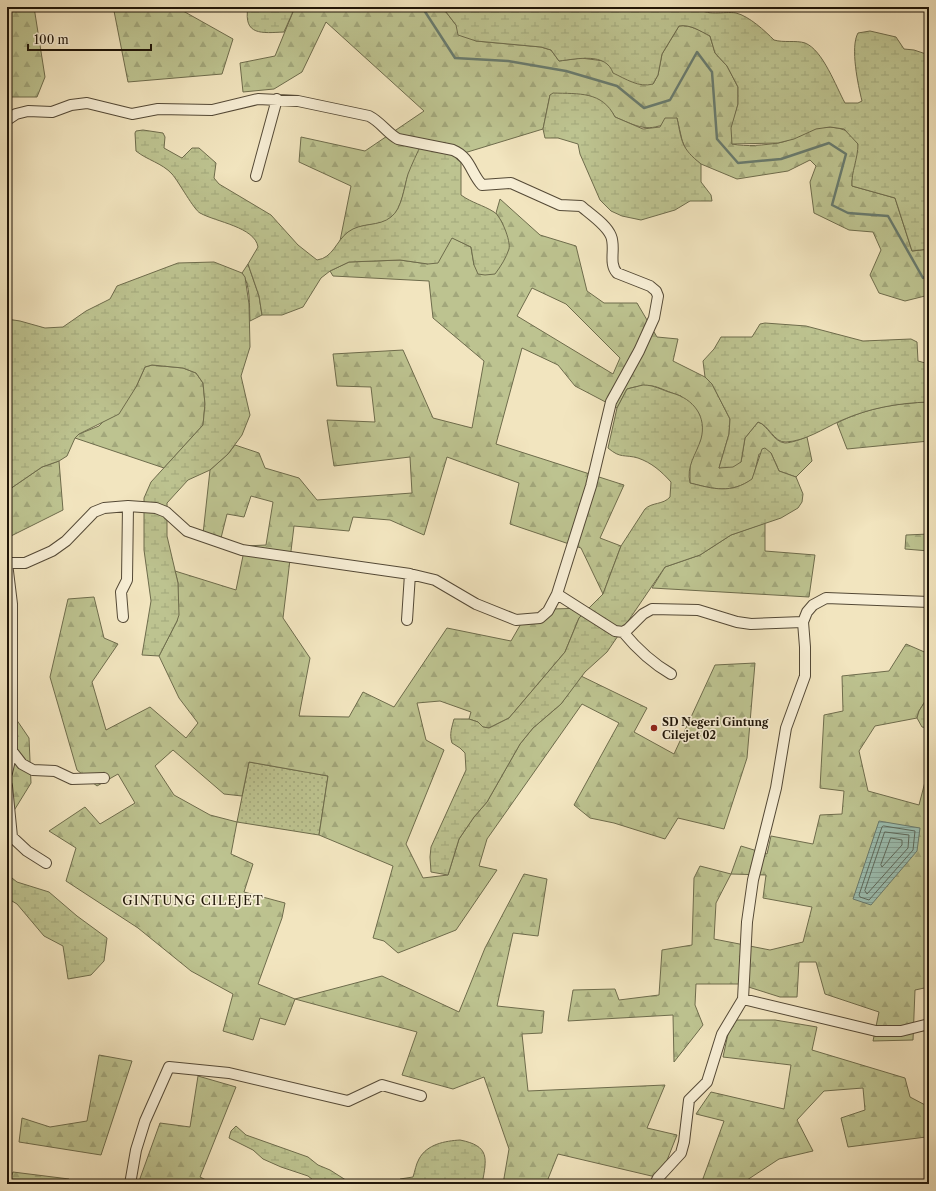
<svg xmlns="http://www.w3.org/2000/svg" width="936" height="1191" font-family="'Libre Caslon Text',serif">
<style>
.grass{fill:url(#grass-dots);stroke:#6e6c4c}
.forest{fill:url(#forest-firs);stroke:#6e6c4c;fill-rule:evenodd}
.wetland{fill:url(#wetland-marsh);stroke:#6e6c4c}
.water{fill:url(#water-rules);stroke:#697b6e}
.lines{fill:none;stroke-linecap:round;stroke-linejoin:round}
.shore{stroke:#5d6a5d;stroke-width:1}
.stream{stroke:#697b6e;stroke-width:2.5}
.minor-casing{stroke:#544936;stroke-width:12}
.minor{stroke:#f7eed5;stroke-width:10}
.poi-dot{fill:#8f2418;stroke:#f7eed5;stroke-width:1.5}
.labels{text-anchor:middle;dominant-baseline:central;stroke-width:3.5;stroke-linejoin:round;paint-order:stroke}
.poi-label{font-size:11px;font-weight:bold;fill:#1f1508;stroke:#f7eed5;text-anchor:start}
.quarter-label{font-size:13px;letter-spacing:1px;fill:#1f1508;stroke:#f7eed5}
</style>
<defs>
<pattern id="grass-dots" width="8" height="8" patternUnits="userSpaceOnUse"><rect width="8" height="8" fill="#bdc390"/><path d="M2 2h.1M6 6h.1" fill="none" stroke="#a2a77b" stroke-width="1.8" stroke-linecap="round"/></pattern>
<pattern id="forest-firs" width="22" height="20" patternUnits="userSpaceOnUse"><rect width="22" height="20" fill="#bdc390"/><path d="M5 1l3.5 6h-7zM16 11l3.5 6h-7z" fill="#a2a77b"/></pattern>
<pattern id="wetland-marsh" width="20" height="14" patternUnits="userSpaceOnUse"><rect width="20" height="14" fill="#bdc390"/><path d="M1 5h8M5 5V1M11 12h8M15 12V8" fill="none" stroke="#a2a77b"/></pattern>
<pattern id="water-rules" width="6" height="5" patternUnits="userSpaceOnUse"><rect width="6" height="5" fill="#9bbfb2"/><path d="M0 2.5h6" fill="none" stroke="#85a398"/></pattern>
</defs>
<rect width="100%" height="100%" fill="#f2e5bf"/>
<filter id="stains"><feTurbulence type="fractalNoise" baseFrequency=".005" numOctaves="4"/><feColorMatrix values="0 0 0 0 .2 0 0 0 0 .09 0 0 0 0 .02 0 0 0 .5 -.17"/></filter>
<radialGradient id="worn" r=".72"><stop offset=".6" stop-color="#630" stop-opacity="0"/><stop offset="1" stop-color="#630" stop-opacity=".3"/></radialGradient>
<path class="grass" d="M249,762l79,14 -9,59 -82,-13z"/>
<path class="forest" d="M7,7h27l11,70 -8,20h-30z
M130,7h46l57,32 -11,35 -94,8 -14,-71z
M295,7h133l18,5 10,13 20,16 65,6 10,3 8,11 22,-3 23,3 7,6 42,17 5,-9 4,-21 17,-28c11,-2 21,5 31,10l5,17 12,13 11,21v17l-6,24v16c15,3 32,1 46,-1 13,-2 20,-9 32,-13 16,-5 41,-5 48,14 4,13 -7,29 -6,42l43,12 17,53 17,-2v46l-24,6 -26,-8 -9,-18 11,-25 -8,-18 -24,-2 -35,-17 -4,-31 6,-16 -6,-6 -22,11 -51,8 -36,-15 -14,-11 -5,-13 -5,-22c-28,15 -34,11 -62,-1l-3,-5 -62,-17 -7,34 -82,25 -53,21c-4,13 -6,32 -15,41 -15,15 -35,1 -53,25l11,-55 -52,-24 2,-25 64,14 59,-40 -98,-89 -24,50 -28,17 -31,3 -3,-29 35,-7z
M500,199l40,36 36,11 11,45 17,12h33l20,34 21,2 -5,22 32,16 7,7 18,35 -1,15 -10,34 22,-6 4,-24 13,-16c10,3 15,20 27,21 6,0 16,-4 22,-6l5,24 -16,16 -17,-6 -8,-18 -12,1 -6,25c-23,15 -39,10 -63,4v-20l10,-22 -19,-45c-26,-8 -26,-15 -54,-7l-10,19 -42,-22 -17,-21 -36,-17 -26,96 128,41 -24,53 21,8 -18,48 -22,-46 -71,-24 9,-41 -72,-26 -23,78 -34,-15 -37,-3 -4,14 -55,-5 -11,92 27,40 -11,58 50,1 14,-25 31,15 53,-79 64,13 11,-19 29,-13 37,-1 -9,10 -14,34 -56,66 -20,10 -6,-1 -5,-5 -9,-3 2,-7 -31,-11 -23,2 9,37 18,10 -38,94 17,34 25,-3 11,-36 15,-22 13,-15 33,-58 13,-16 28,-24 20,-28 66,32 -13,24 40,22 41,-89 40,-2 -8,95 -23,71 -46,-11 -13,21 -51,-16 -24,-5 -16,-13 45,-82 -37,-19 -95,135 -8,27 18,4 -41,60 -58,23 -14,-12 -11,-3 20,-72 -74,-31 9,-59 -79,-14 -7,34 -18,-2 -51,-44 -18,16 19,29 36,20 27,7 -6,32 22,10 -9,28 41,11 -3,15 -24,66 37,15 87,-23 77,36 26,-64 39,-74 23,5 -9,57 -25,-3 -16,73 47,5 -2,22 -20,1 6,57 137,-6 -18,43 30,7 -17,43 -102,-24 -12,30h-43l6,-35 -25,-72 -31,12 -51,-14 15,-43 -122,-33 -10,26 -25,-7 -7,22 -30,-9 10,-37 -42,-23 -53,-43 -72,-47 10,-33 -27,-17 36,-24 15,17 35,-21 -17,-29 -21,12 -20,-16 -27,-93 18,-78 26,-2 10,41 14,6 -26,38 14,48 44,-23 36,31 12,-15 -19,-25 -20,-42 18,-35 1,-38 -3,-12 61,19 9,-44 21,-1 7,-43 -22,-6 -7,21 -17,-3 -6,24 -18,-4 7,-64 18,-16 7,-9 24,8 6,15 34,10 18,22 95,-7 -2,-36 -76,9 -7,-46 48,2 -4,-35 -34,-1 -4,-32 70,-4 30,68 39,10 12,-67 -51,-43 -4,-37 -96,-5 -3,-5 19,-9 51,-2 28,4 23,-27 20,10 3,18 29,-41 -7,-11zM532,288l34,16 54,54 -7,16 -96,-58z
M248,264l11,32 3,19 -12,6c-1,-15 1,-36 -8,-48z
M152,365l31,3 13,5 7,10 2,21 -2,21 -39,43 -89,-30 4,-4 20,-8 37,-39 9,-20z
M929,402v39l-82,8 -10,-26c29,-15 60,-20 92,-21z
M59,461l4,49 -56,28v-47l35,-24z
M765,523v28l50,4 -6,42 -157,-9 13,-21 35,-12 31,-20z
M929,534v17l-24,-2 1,-14z
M906,644l23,10v41l-10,16 -2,7 -42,8 -16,25 9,40 51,14 7,-27 3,1v208l-14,3 -2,50 -40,1 6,-29 -54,-18 -9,-32h-17l-2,35h-17l-41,-13h-43l-1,21 8,20 -29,37 -1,-47 -105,6 5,-31 42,-1 4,11 40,-5 3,-45 30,-5 2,-67 6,-12 31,8 10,-28 26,8 4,-18 42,8 7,-29 22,-1 2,-23 -24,-3 4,-73 19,-4 -1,-35 47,-5zM731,874l35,1 -3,23 49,9 -9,35 -33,8 -56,-11 2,-36z
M7,676l5,37 17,25 2,45 -24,39z
M731,1020h44l42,7 -5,23 93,28 5,19 19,10v22l-3,8 -78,10 -7,-29 24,-8 -2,-22 -39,3 -27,29 16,31 -34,8 -38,25h-40l23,-63 -28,-7 15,-22 73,17 7,-44 -68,-8z
M99,1055l33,6 -31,94 -82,-13 3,-24 28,9 37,-6z
M198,1076l38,11 -36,90 14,7h-76l22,-61 30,4z
M13,1172l56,7v5h-61z"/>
<path class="wetland" d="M248,7h47l-11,25c-22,1 -41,4 -36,-25z
M446,7h251c9,10 27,4 39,6 13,3 29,18 38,27 10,3 22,0 31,3 18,7 31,44 40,60h13l4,-2c-4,-16 -12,-54 -4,-68l12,-2 26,6 8,12 10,1 15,5v194l-17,2 -17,-53 -43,-12c-1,-14 6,-27 6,-42l-14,-15 -14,-2 -14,2 -22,10 -16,4 -46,1 -1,-16 7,-24v-17l-11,-21 -12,-13 -5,-17c-10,-5 -20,-12 -31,-10l-17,28 -4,21 -5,9c-14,4 -27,-5 -40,-11 -7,-21 -36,-14 -54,-12l-8,-11 -10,-3 -65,-6 -18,-6 -2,-10 -10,-13z
M553,93c26,1 49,-2 62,24l28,12 17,-2 5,-9h12c5,24 4,30 24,46v18l10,13 1,6h-22l-15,9 -34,10 -19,-4 -11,-5 -11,-11 -20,-46 -2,-10 -20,-6h-13l-2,-9 7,-34z
M143,130l20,3 2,4 -1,11 16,9 2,1 10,-10h7l17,15 -2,15 5,6 52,31 27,30 19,15c16,-2 19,-19 31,-28 13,-10 31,-5 43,-15 11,-8 13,-30 17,-43 4,-10 9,-21 14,-31l39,11v41c11,8 22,10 33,17 7,4 17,29 15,37 -3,9 -8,17 -14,25l-10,1 -7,-1 -4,-9 -3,-18 -19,-9 -14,25 -10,1 -28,-4 -51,2 -19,9 -9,7 -18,29 -21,8h-20l-3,-19 -11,-32 10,-17c-3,-20 -42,-25 -58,-34 -6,-3 -21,-31 -28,-39 -10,-11 -25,-14 -36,-23l-1,-18 1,-2z
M214,262l28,11 3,4 4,27 1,43 -9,29 9,39 -8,20 -14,19 -18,16 -22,10 -21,23v33l11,47 1,32 -2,6 -18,35 -17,-1 9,-54 -7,-51v-52l7,-16 52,-57 2,-21 -2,-21 -7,-10 -13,-5 -31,-3 -7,2 -9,20 -17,27 -40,20 -4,4 -8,18 -8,5 -17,6 -35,24v-172l13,2 25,7 18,-1 23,-16 24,-12 7,-13 61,-23z
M765,323l41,3 57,15 48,-2 6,3 1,19 11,3v38c-31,1 -60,6 -89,19 -17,8 -35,20 -54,21 -12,1 -17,-17 -28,-20l-13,16 -4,24 -8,5 -14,1 10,-34 1,-15 -18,-35 -7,-7 -2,-16 11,-12 7,-12h31l8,-13z
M643,385c12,0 18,5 29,8 22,6 35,24 29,46 -5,16 -15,27 -11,44 24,6 41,11 62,-4l10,-30 3,-1 6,5 8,18 17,6 7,17 -1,8 -4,6 -17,10 -50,17 -31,20 -35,12 -58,85 -22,20 -24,32 -28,24 -13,16 -33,58 -13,15 -15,22 -11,36 -17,-3 -1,-15 1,-10 35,-77 -1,-17 -5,-5 -8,-5c-3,-9 0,-16 2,-24h15l9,3 5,5 6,1 20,-10 56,-66 14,-34 24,-24 18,-48 24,-37c7,-7 18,-4 25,-12l1,-15c-10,-11 -19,-19 -33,-24 -14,-4 -17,1 -30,-10l9,-40 10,-19z
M929,695v33l-7,-1 -5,-9 2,-7z
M7,874l10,8 32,10 28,24 30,22 -3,23 -13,14 -23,4 -5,-33 -19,-10 -27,-32 -10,-6z
M236,1126l10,9 62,22 10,8 12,5 22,14h-34l-10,-8 -27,-9 -18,-8 -10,-9 -24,-12 2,-7z
M460,1140c30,6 27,18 22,44h-83l1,-5 13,-2c2,-6 3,-13 6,-18 8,-15 26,-18 41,-19z"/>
<path class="water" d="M879,821l41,7 -3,23 -46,54 -18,-6z"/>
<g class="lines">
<path class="shore" d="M884,826l31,5 -2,19 -44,50 -9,-3 -1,-2 23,-68z
M885,832l24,3 -1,13 -41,46 -2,-3z
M891,838l11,2v5l-20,22 -1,-2z"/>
<path class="stream" d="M422,7l33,51 53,3 58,10 51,15 27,22 26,-8 27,-48 15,20 5,67 21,24 43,-4 48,-16 17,11 -14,51 16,8 40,3 35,62 6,-4"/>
<g class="minor-casing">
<path id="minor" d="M7,120l9,-6 12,-3 24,1 19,-7 16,-2 45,11 26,-5 54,1 46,-11 40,2 71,15c12,6 18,17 29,23l55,11c17,7 18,23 29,35l29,-2 49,22 21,1c10,9 25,18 30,30 5,12 -3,27 6,37l33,13 6,5 2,5 -4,22 -15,33 -28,51 -20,84 -34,108
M256,176l21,-77
M7,563h18l27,-12 14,-10 28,-29 10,-4 24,-2 28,2 10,4 21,19 55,19 168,24 25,6 41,24 40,16 24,-2 8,-7 9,-17 58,37 8,1 5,-3 15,-15 9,-5 46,1 39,12 14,2 52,-2
M123,617l-2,-25 6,-12 1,-74
M407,620l3,-46
M623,632c14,17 29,31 48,42
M12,751l10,13 11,6 22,1 17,8 32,-1
M7,773l5,-22v-147l-5,-41
M7,786l5,51 15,14 19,12
M743,999l133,32h25l28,-7
M130,1184l6,-34 9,-29 24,-54 60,6 119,28 34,-16 39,11
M655,1184l3,-6 23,-25 3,-11 5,-42 18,-18 15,-48 21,-35 4,-77 6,-42 23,-92 10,-60 19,-52v-29l-2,-25 4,-10 6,-7 13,-7 103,4"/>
</g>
<use href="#minor" class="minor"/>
</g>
<circle class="poi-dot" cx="654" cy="728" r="4"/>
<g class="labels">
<g class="poi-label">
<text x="662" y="722">SD Negeri Gintung<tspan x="662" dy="13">Cilejet 02</tspan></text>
</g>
<g class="quarter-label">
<text x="193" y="900">GINTUNG CILEJET</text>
</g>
</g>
<rect width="936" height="1191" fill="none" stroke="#f2e5bf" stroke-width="24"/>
<rect x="8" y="8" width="920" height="1175" fill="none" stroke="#1f1508" stroke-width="2"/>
<rect x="12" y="12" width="912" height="1167" fill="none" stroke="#1f1508"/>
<path d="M28 44v6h123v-6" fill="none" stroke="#1f1508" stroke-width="2"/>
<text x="34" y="44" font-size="12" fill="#1f1508" stroke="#f7eed5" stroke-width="3" paint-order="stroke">100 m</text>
<rect width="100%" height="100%" filter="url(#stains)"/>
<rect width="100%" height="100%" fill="url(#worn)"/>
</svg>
